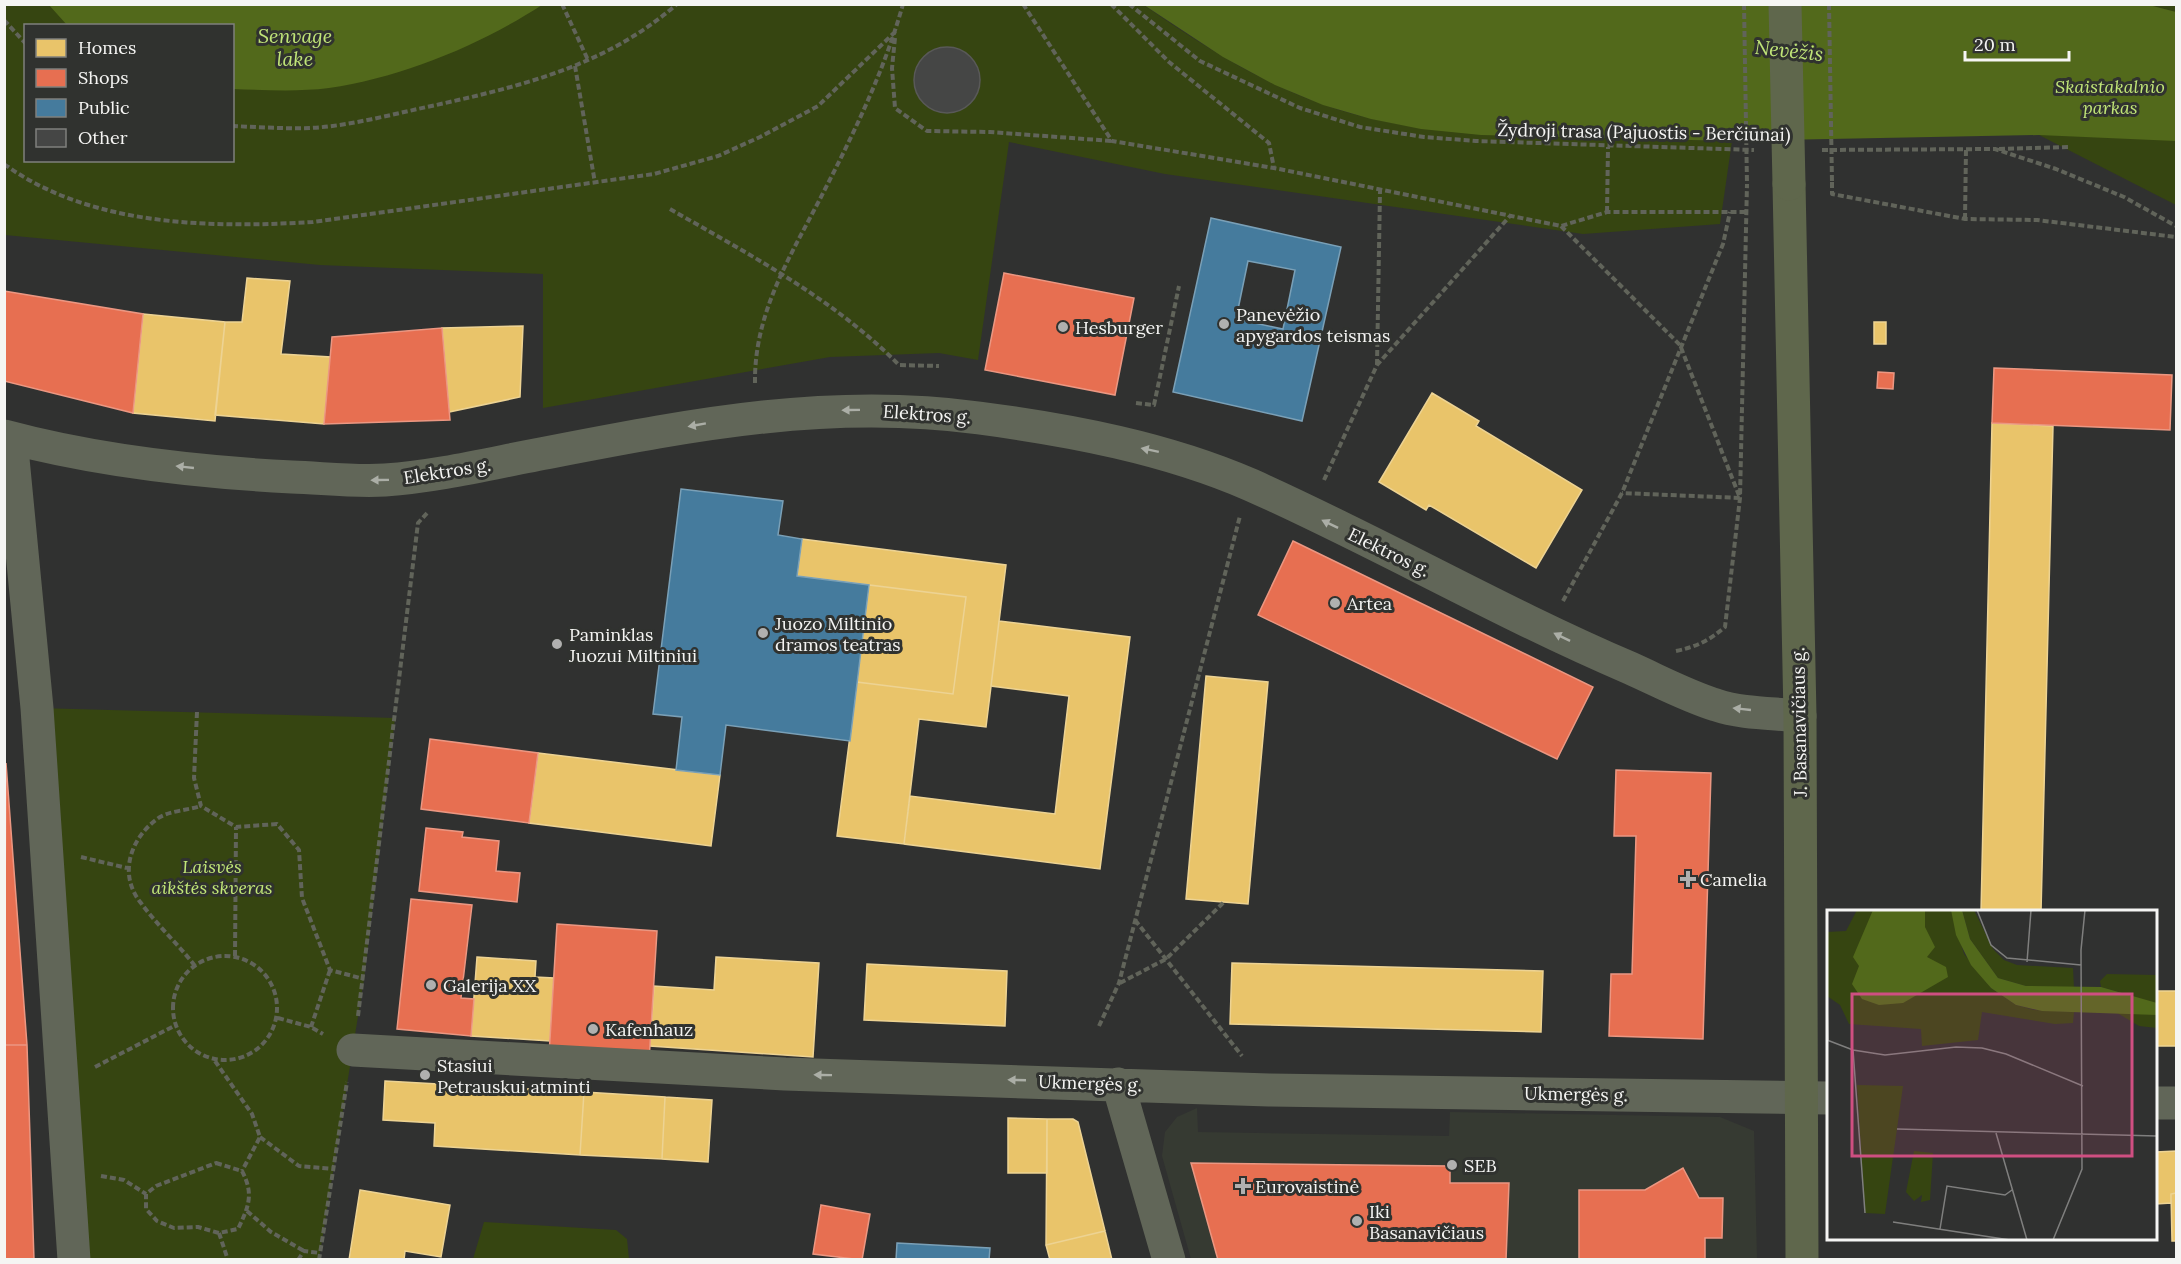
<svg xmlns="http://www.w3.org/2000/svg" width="2181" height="1264" font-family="Lora,serif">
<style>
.built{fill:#363a32}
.green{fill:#364511;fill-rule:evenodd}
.water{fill:#52691b}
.homes{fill:#e9c46a;stroke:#edd393;stroke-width:1.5}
.shops{fill:#e76f51;stroke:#eb9782;stroke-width:1.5}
.public{fill:#457b9d;stroke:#7aa0b7;stroke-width:1.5;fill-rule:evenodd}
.building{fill:#454645;stroke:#595958;stroke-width:1.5}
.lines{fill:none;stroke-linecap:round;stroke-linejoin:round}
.path{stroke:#61645a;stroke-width:4;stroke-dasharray:6 3;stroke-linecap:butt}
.street{stroke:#616658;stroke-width:33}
.highway{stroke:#5f674c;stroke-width:33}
.path-bridge{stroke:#61645a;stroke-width:4;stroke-dasharray:6 3;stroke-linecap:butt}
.highway-bridge{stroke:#5f674c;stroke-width:33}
.oneway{fill:#abaea6}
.poi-dot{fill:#b0b0af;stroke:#30322f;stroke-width:2}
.labels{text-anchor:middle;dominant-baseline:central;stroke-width:6;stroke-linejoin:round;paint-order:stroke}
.park-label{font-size:18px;font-style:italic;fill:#c1e678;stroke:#30322f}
.street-label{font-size:18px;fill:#f5f5f3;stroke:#30322f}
.poi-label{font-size:18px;fill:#f5f5f3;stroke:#30322f;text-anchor:start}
.water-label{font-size:20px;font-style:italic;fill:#c0e578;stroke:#30322f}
.inset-road{fill:none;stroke:#7f7f7e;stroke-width:1.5}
.view{fill:#cf4f81;fill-opacity:0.15;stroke:#cf4f81;stroke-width:3}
.inset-edge{fill:none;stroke:#f5f5f3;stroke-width:3}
</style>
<rect width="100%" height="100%" fill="#303130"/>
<path class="built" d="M1197,1108l1,24 251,4 1,-24 270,5 34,14 3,128h-566l-29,-103 3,-24 12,-15z"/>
<path class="green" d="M4,5h1140c56,39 113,76 178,99 76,28 162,31 242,33 56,1 112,3 168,4l-12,83 -137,10 -418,-60 -156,-32 -31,218 -39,-7 -109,4 -287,51v-134l-223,-9 -315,-30zM26,26h206v134h-206z
M2072,5h104v200l-137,-70 8,-60z
M37,708l358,10 -31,261 -45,280h-245z
M484,1222l132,8 11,9 2,20h-156z"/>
<path class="water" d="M49,5h493c-62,40 -139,72 -213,83 -31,4 -65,2 -96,1l-1,-63 -165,-1z
M1144,5h1005l27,7v129l-137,-6 -307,6 -251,-6 -60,-6 -50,-10 -48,-14 -48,-20 -52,-28z"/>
<path class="homes" d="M247,278l43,3 -9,73 50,3 -7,67 -109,-9 10,-93h17z
M143,314l82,8 -10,99 -82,-8z
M1874,322h12v22h-12z
M523,326l-3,71 -71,15 -7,-84z
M1432,393l47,28 -3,5 106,64 -46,78 -107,-63 -3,5 -47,-28z
M1992,423l61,3 -12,486h-60z
M802,539l204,26 -20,162 -67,-8 -15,125 -67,-8 20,-154 96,12 13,-97 -169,-21z
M869,585l97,12 -13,97 -96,-12z
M999,621l131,16 -30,232 -196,-25 6,-48 145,18 14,-118 -78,-10z
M1206,676l62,6 -20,222 -62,-5z
M538,753l182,22 -9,71 -182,-23z
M477,957l59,4 -1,16 19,1 -4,63 -79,-5z
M716,957l103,6 -6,94 -163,-11 4,-60 60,4z
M1232,963l311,8 -2,61 -311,-8z
M867,964l140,7 -2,55 -141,-6z
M2156,991h20v55h-20z
M385,1081l199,11 -4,63 -146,-9 1,-23 -52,-3z
M584,1092l81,5 -3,62 -82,-4z
M665,1097l47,3 -4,62 -46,-3z
M1008,1118l39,1v54h-39z
M1047,1119h26l5,3 27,109 -59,14z
M2176,1151v42l-5,1v9l-15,1v-52z
M360,1190l90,15 -9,52 -36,-6 -1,9h-55z
M2176,1193v48h-4l-1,-47z
M1105,1231l7,29h-62l-4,-15z"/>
<path class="shops" d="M1004,273l130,25 -19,97 -130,-25z
M4,291l139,23 -10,99 -129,-32z
M442,328l8,92 -126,4 8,-87z
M1994,368l178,7 -2,55 -178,-7z
M1878,372l16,1 -1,16 -16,-1z
M1293,541l300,146 -36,72 -299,-144z
M430,739l108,14 -9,70 -108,-14z
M6,763l21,282h-23z
M1616,770l95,3 -8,266 -94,-3 2,-62h21l4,-138h-22z
M426,828l37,4 -1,5 37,4 -3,30 24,2 -3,29 -98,-11z
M411,899l61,6 -11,93 13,1 -3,37 -74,-7z
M557,924l100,7 -8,130 -100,-6z
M4,1045h23l7,215h-30z
M1191,1163l259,3v17h59l-3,77h-288z
M1683,1168l16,30h24l-1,40h-17v22h-126v-70h66z
M821,1205l49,9 -8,46 -49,-6z"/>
<path class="public" d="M1211,218l130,29 -39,174 -129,-29zM1248,261l47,9 -12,59 -47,-10z
M681,489l102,12 -5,34 24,4 -5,37 72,9 -19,156 -124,-16 -6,50 -44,-5 6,-53 -29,-3z
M897,1243l93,5 -1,12h-93z"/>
<path class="building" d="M914 80a33 33 0 1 1 66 0a33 33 0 1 1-66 0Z"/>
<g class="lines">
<path class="path" d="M562,4l26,56
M1023,4l89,137 162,27 287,58 46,-14h141
M1111,4l58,58 100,81 5,25
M1129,4l71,57 100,47 60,19 64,10 52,4 278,9
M4,20l22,24
M895,38l-3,30 3,40 32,23 63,1 122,9
M575,66l20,117
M232,126c26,1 53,3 78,2 39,-2 79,-13 117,-21 91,-20 178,-40 250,-103
M1999,149l69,-2
M1822,150l173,-1 61,20 68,28 52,29
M4,164c87,63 207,64 309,58l341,-48 64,-18 42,-19 58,-31 78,-75
M1832,182v12l133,25 72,1 139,17
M670,209c80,46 164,90 229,156l40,1
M1607,212l1,-65
M1965,219l1,-70
M1561,226l119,119 60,153 -118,-5
M1377,365l3,-174
M755,383c-1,-70 35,-126 66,-186 32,-62 63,-125 82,-193
M1136,403l18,2 25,-119
M1324,480l53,-115 133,-149
M1563,601l59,-108 101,-249 7,-32
M1676,651c20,-4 34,-11 49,-24l15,-129 7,-314
M197,712l-3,66 7,28 35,21 41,-3 22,26 3,48 28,72 34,9
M81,857l46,11
M1135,920l107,136
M173 1008a52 52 0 1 1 104 0a52 52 0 1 1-104 0Z
M235,956l1,-129
M195,966c-17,-22 -38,-41 -54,-63 -23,-28 -11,-64 16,-84 10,-8 32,-9 44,-13
M1120,983l46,-24 58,-57
M358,1016l60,-493 10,-11
M278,1018l33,9 12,7
M1099,1026l20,-43 121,-467
M311,1027l19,-57
M215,1061l37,53 8,23 -18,34
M95,1067l79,-41
M260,1137l39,29 35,3
M216,1163l26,8c12,23 7,35 -4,58l-19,4 -21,-6 -24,1 -17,-7 -11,-12v-15l10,-8z
M101,1176l23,4 22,14
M247,1211l24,21 33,19
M219,1233l9,27
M298,1260l6,-9 16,2
M319,1260l28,-178"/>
<path class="street" d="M4,436c93,25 192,36 288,41 30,1 63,5 93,3 56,-4 111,-18 166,-28 145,-28 280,-54 428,-34 91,12 187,30 272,67 128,57 250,128 379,183 29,13 57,28 86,37 26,9 57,8 84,11
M11,438l26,270 37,552
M353,1050l432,24 484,16 559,8
M1118,1084l51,176
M2156,1103h20"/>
<path class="highway" d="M1789,184l11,532 2,544"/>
<path class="path-bridge" d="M1744,4l3,180
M1829,4l3,178"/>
<path class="highway-bridge" d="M1785,4l4,180"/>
</g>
<defs><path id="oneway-solid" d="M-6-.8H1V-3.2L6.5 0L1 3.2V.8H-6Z" transform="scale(1.5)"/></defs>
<g class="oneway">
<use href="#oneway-solid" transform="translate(851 410) rotate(179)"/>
<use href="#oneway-solid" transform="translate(697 425) rotate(170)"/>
<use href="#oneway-solid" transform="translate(1150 450) rotate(-168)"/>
<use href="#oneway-solid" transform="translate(185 467) rotate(-174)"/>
<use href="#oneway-solid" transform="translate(380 480) rotate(179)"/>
<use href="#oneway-solid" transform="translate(1330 524) rotate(-154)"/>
<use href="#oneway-solid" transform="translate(1562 637) rotate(-154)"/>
<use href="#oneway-solid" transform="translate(1742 709) rotate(-174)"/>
<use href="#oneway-solid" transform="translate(823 1075) rotate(-179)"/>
<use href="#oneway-solid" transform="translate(1017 1080) rotate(-178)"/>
</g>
<g class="poi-dot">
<circle cx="1224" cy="324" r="6"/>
<circle cx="1063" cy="327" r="6"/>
<circle cx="1335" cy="603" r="6"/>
<circle cx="763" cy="633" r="6"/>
<circle cx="557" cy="644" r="6"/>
<path d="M1685 870h6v6h6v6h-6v6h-6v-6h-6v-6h6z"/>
<circle cx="431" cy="985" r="6"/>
<circle cx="593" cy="1029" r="6"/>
<circle cx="425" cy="1075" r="6"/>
<circle cx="1452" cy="1165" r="6"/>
<path d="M1240 1177h6v6h6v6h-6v6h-6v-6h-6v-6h6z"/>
<circle cx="1357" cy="1221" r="6"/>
</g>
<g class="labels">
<g class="park-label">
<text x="2110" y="86">Skaistakalnio<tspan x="2110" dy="21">parkas</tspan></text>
<text x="212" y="866">Laisvės<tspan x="212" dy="21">aikštės skveras</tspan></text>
</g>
<g class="street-label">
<text transform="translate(1644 132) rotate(1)">Žydroji trasa (Pajuostis - Berčiūnai)</text>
<text transform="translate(927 414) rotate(4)">Elektros g.</text>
<text transform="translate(447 471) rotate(-9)">Elektros g.</text>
<text transform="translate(1389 552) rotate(26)">Elektros g.</text>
<text transform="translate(1799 722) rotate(-91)">J. Basanavičiaus g.</text>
<text transform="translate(1090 1083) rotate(2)">Ukmergės g.</text>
<text transform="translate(1576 1094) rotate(1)">Ukmergės g.</text>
</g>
<g class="poi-label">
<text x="1236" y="314">Panevėžio<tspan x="1236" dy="21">apygardos teismas</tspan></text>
<text x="1075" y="327">Hesburger</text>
<text x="1347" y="603">Artea</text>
<text x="775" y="623">Juozo Miltinio<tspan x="775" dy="21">dramos teatras</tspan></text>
<text x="569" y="634">Paminklas<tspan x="569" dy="21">Juozui Miltiniui</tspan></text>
<text x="1700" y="879">Camelia</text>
<text x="443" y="985">Galerija XX</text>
<text x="605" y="1029">Kafenhauz</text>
<text x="437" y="1065">Stasiui<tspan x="437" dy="21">Petrauskui atminti</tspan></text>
<text x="1464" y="1165">SEB</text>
<text x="1255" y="1186">Eurovaistinė</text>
<text x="1369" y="1211">Iki<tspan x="1369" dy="21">Basanavičiaus</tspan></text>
</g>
<g class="water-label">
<text x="295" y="35">Senvage<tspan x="295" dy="23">lake</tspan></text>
<text transform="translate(1789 50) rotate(6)">Nevėžis</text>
</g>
</g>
<g transform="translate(1827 910)">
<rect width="330" height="330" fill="#303130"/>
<path d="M30,0h94l13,44 27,34 25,17 18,5 40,2 -1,11 -18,1 -73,-12 -4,28 -56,6 -1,-17 -72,-5 -9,-19 -13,-9v-64l19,-1zM135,0h12l19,39 11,11 13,5 56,3 1,20 -48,-2 -28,-8 -28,-39zM280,64l50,1v53l-18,-2 -25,-15 5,-19 -18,-5 -1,-6zM30,175l46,1 -18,128 -20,-1zM87,241l19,2 -3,47 -9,2 1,-7 -8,6 -8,-9z" fill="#364511"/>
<path d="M46,0h52v17l10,20 -8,10 19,10 2,10 -45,26 -24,2 -17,-6 -10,-15 7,-18 -6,-9zM124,0h11l8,29 28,39 28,8 75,1 56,16v12l-115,-4 -26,-6 -25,-17 -20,-23 -15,-30z" fill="#52691b"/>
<path class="inset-road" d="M150,0l14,35 16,13 74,7M200,52l4,-52M0,91l1,39M0,130l26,10 32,5 71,-8 26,1 24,6 77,32M26,140l12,163M70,219l260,7M169,223l31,107M66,312l117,18M113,319l7,-43 58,9 7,-5M226,330l29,-71 -1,-219 4,-40"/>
<path class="view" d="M25,84h280v162h-280z"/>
<rect width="330" height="330" class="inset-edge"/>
</g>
<rect width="2181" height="1264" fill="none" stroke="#f5f5f3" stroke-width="12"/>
<rect x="24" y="24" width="210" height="138" fill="#30322f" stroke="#7f807d" stroke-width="1.5"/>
<rect x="36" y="39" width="30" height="18" fill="#e9c46a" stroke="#7f807d" stroke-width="1.5"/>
<text x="78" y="54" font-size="18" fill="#f5f5f3">Homes</text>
<rect x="36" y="69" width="30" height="18" fill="#e76f51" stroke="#7f807d" stroke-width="1.5"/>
<text x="78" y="84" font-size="18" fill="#f5f5f3">Shops</text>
<rect x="36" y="99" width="30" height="18" fill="#457b9d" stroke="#7f807d" stroke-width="1.5"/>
<text x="78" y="114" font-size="18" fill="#f5f5f3">Public</text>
<rect x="36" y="129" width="30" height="18" fill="#454645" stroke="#7f807d" stroke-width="1.5"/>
<text x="78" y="144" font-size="18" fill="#f5f5f3">Other</text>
<path d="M1965 51v9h104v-9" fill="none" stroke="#f5f5f3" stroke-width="3"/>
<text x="1974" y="51" font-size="18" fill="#f5f5f3" stroke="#30322f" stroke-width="4.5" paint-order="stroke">20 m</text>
</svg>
